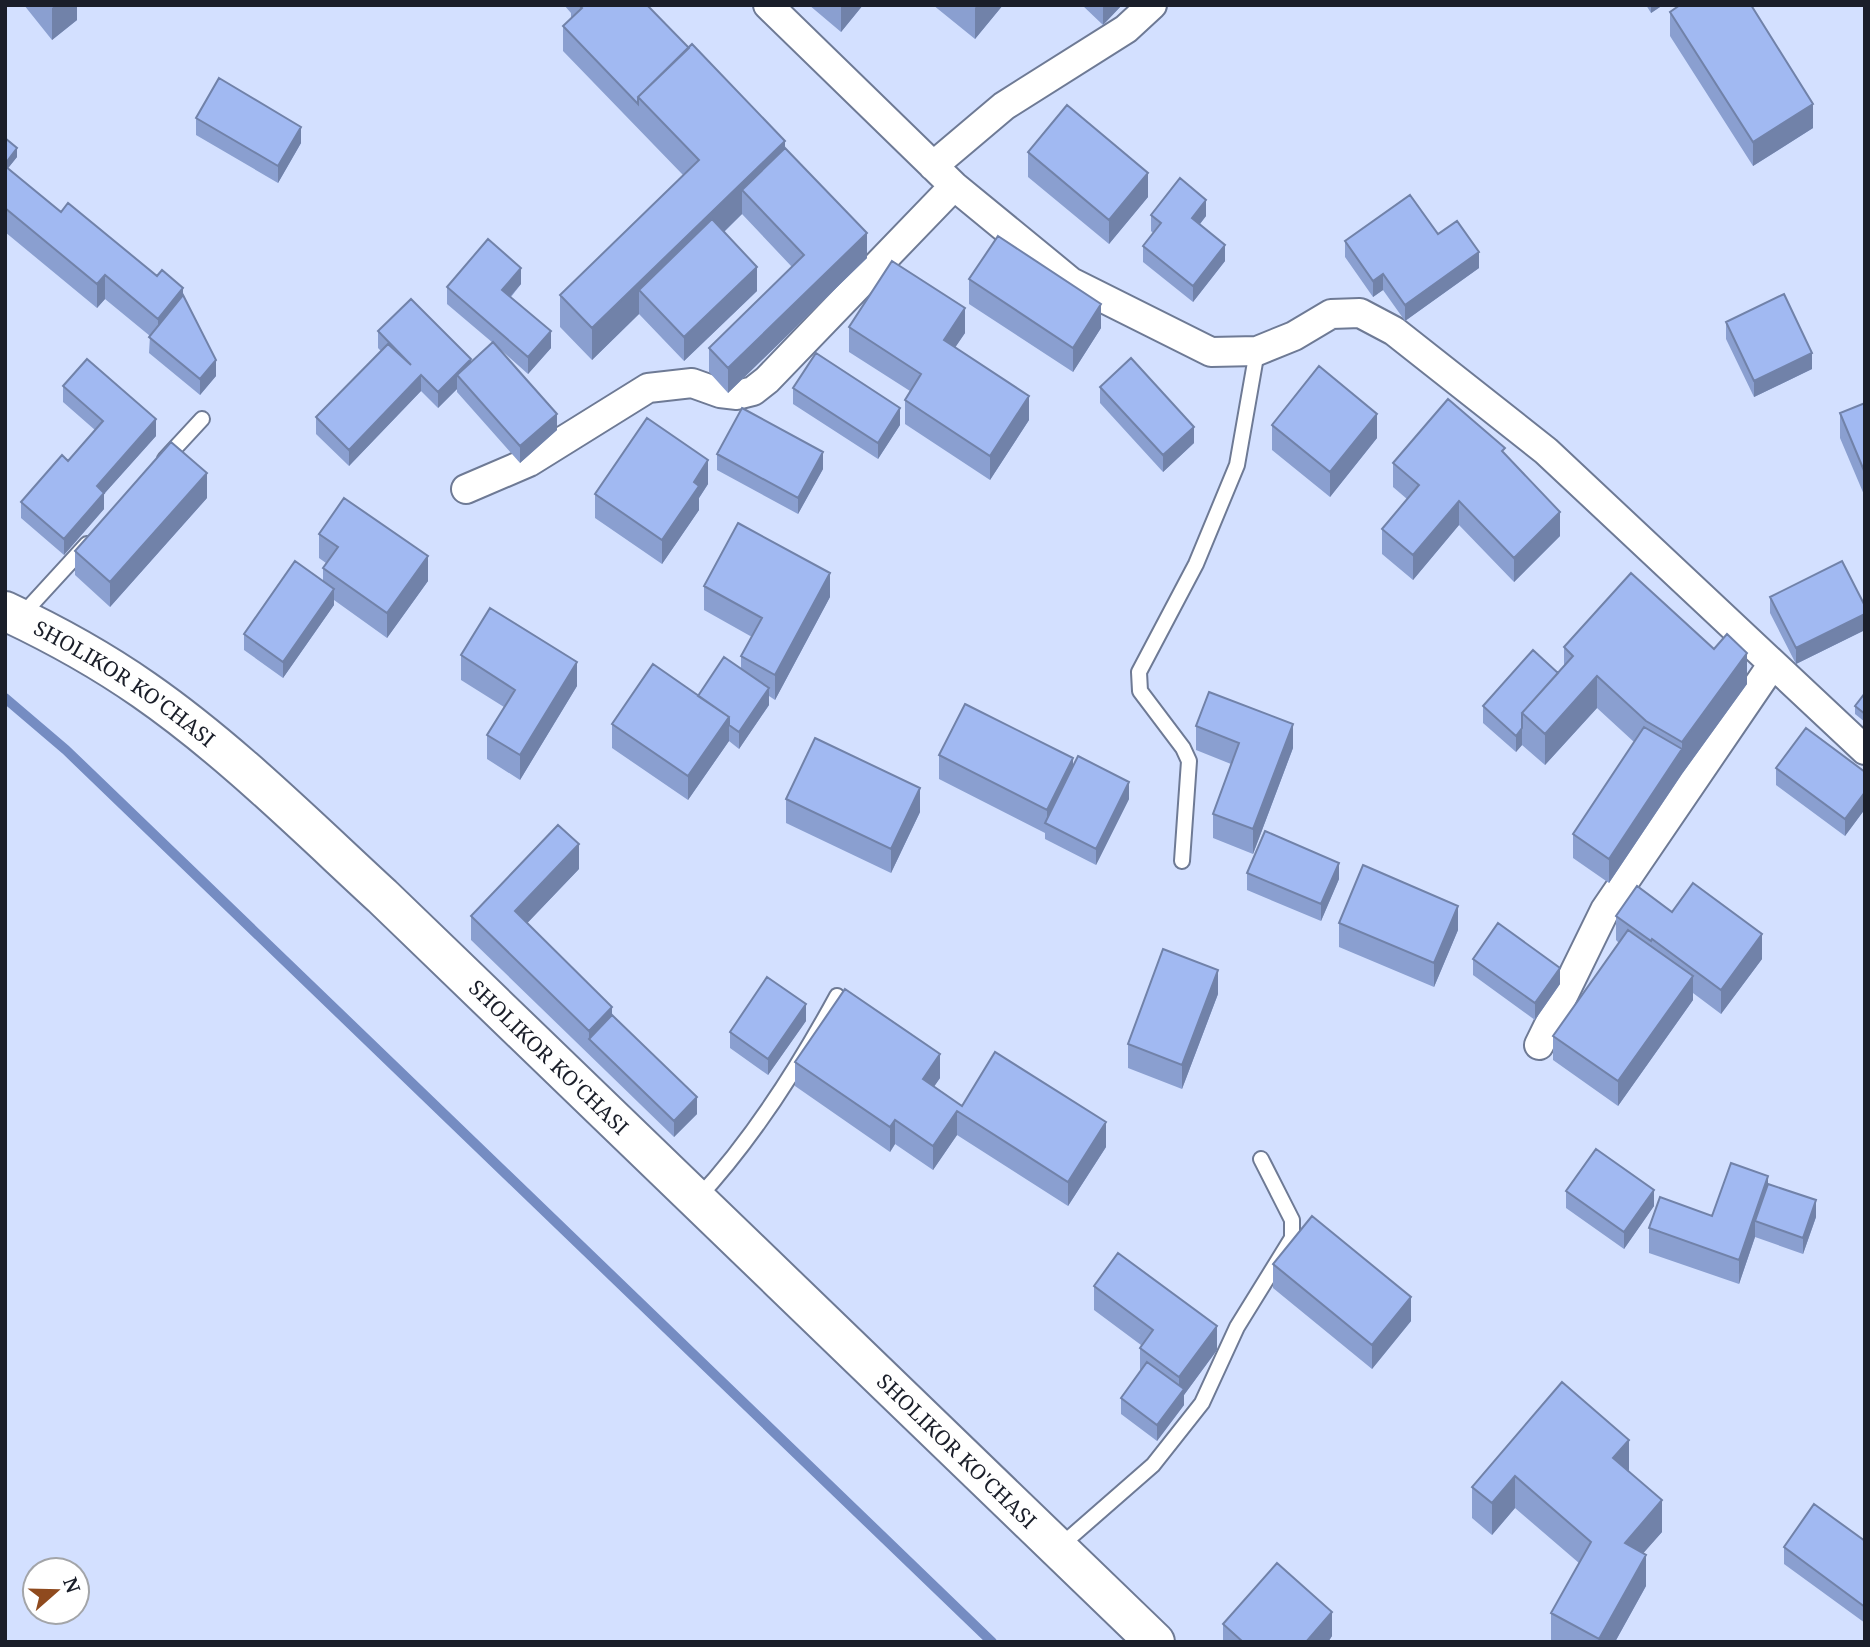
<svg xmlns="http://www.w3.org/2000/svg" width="1870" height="1647" font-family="'Noto Serif',serif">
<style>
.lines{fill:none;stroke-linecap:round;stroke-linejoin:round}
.stream{stroke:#758cc2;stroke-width:10}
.lane-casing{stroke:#6e7a95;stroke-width:18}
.street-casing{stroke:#6e7a95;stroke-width:32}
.secondary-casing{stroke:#6e7a95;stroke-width:42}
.lane{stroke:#fff;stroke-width:14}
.street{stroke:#fff;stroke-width:28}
.secondary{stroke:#fff;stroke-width:38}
.wall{fill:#8a9fd0}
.shaded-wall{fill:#7182a9}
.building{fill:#a1b9f2;stroke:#7182a9;stroke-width:2}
.labels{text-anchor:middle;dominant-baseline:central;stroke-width:5;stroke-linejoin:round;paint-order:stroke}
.street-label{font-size:21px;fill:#1a1e29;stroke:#fff}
</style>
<rect width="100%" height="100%" fill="#d3e0ff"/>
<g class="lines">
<path class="stream" d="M5,698l61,52 926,892"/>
<g class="lane-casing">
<path id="lane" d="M165,459l37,-40
M21,616l66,-72
M1182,861l7,-100 -6,-13 -43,-57 -1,-19 57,-108 41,-99 20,-114
M697,1199c54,-58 102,-133 140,-203
M1058,1548l95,-83 49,-62 35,-76 55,-89v-18l-31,-61"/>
</g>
<g class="street-casing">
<path id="street" d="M768,5l186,181 117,96 140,70 46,-1 37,-15 37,-22 29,-1 34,18 152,120 319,299
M933,166l71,-60 122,-77 26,-24
M466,489l63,-27 119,-74 44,-5 28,10 17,2 16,-4 14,-11 187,-194
M1539,1045l66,-135 167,-245"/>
</g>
<g class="secondary-casing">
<g id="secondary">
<path id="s1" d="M5,611c47,22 96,49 139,79 85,59 162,136 238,206l773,746"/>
</g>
</g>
<use href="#lane" class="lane"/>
<use href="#street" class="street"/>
<use href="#secondary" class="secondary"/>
</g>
<path class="wall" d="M24,5h53v15l-25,20z
M564,5h83l138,143 82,110 -139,135 -19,-21v-24l83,-81 -50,-53 -18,18 33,59 -73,70 -45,-47 -47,46 -32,-33v-32l123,-120 -120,-124v-25l8,-8v-5z
M809,5h54l-22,27z
M933,5h70l-28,34z
M1082,5h40l-19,20z
M1646,5h17l-12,8z
M1670,12l143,116 -60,38 -83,-130z
M196,118l105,25 -23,40 -82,-48z
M5,138l12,19 -9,11 53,44 96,64 26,20 33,80 -16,19 -51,-42 1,-17 -45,-37 -8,9 -92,-76z
M1028,152l120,45 -39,47 -81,-67z
M1151,215l55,1 -6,8 25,37 -32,41 -50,-40v-16l10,-13 -2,-2z
M1438,234l41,34 -74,53 -22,-31 -10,7 -28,-40v-16z
M969,279l132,49 -28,44 -104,-68z
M521,284l-10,13 40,51 -23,26 -28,-25 57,81 -37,33 -63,-71v-3l-19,19 -17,-17 -72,75 -33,-32v-17l65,-66 -3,-3v-17l93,32 22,-20 -46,-39v-17z
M1726,322l86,47 -58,28 -28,-58z
M849,327l116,6 -10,14 74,73 -39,60 -85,-56v-24l5,-9 -61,-39z
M63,386l93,50 -52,58v15l-40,46 -43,-37v-16l47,-41 27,-31 -32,-28z
M1100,387l94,56 -31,29 -63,-69z
M793,388l107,37 -22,34 -85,-55z
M1865,403v94l-25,-59v-25z
M1272,425l105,13 -47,59 -58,-47z
M717,454l106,15 -25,45 -81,-44z
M1505,454l55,82 -46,46 -55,-57 -46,55 -31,-26v-25l25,-30 -14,-12v-24z
M708,484l-9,14v12l-37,54 -67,-46v-24z
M207,498l-97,109 -35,-32v-24z
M319,534l109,47 -41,57 -53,-38v5l-51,73 -39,-28v-16l79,-53v-13l3,-5 -7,-5z
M704,586l126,11 -55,103 -6,-4v9l-30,44 -10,-8 -41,59 -76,-52v-24l86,-28 43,-27v-13l11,-19 -48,-27z
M1770,597l95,9v24l-69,34 -26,-51z
M1564,647l183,37 -65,90 -73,109 -36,-25v-24l61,-92 -37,-34 -52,57 -23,-20 -6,7 -33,-29v-17l75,-33 6,-7z
M461,655l116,31 -57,94 -33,-21v-24l17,-28 -43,-27z
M1865,693v29l-10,-8v-8z
M1196,726l97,22 -40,106 -40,-16v-24l18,-50 -35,-14z
M939,755l134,11 56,33 -33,66 -51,-26v-6l-106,-54z
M1776,768l89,4v37l-20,27 -69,-51z
M786,799l134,13 -29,61 -105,-50z
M579,869l-52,54 85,92 85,99 -23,23 -203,-197v-24z
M1247,873l92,6 -18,42 -74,-31z
M1672,912l90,47 -41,55 -28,-21v7l-75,106 -65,-46v-24l66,-93 -3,-3v-24z
M1339,923l119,7 -24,57 -95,-40z
M1473,959l87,25 -25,36 -62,-45z
M1218,994l-36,95 -54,-21v-24z
M806,1021l-38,54 -38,-27v-16z
M795,1062l145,16 -6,8 28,20 144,41 -38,59 -111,-71 -24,35 -38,-26 -5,8 -95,-66z
M1566,1191l88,15 -30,43 -58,-41z
M1712,1216l104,1 -13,37 -48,-17 -16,47 -90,-31v-25z
M1273,1264l138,57 -39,48 -99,-81z
M1094,1286l123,64 -33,45v10l-27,36 -36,-27v-16l19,-26v-24l1,-3 -47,-35z
M1562,1382l67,89 33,61 -19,21 3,33 -31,56h-64v-29l28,-50 -64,-55 -23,27 -20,-17v-31z
M1865,1541v82l-81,-59v-17z
M1223,1624l109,12 -4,6h-105z"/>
<path class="shaded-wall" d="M56,5h21v15l-25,20v-32z
M841,5h22l-22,27z
M977,5h26l-28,34v-31z
M1103,5h19l-19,20z
M1651,5h12l-12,8z
M1813,104v24l-60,38v-24z
M301,127v16l-23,40v-17z
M785,141v31l-43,18v24l-91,89 -12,-13v24l-47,46v-32z
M17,148v9l-12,15v-8z
M1148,173v24l-39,47v-24z
M1206,200v16l-14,18v-16z
M867,233v25l-139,135v-25z
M1225,245v16l-32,41v-16z
M1479,252v16l-74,53v-16z
M757,267v24l-73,70v-24z
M521,268v16l-19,22v-16z
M1383,274v16l-10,7v-16z
M105,275v24l-8,9v-24z
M183,288v24l-25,31v-24z
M1101,304v24l-28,44v-24z
M965,308v25l-21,31v-24z
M551,331v17l-23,26v-17z
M1812,353v16l-58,28v-16z
M471,359v17l-14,-1v14l-19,19v-16z
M216,360v16l-16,19v-16z
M421,375v16l-72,75v-16z
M1029,396v24l-39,60v-24z
M900,408v17l-22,34v-16z
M557,414v16l-37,33v-17z
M1377,414v24l-47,59v-25z
M156,419v17l-52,58v15l-40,46v-16l33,-53z
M1194,427v16l-31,29v-17z
M823,452v17l-25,45v-16z
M708,460v24l-9,14v12l-37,54v-24l32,-58z
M207,473v25l-97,109v-25z
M1459,501v24l-46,55v-25z
M1560,512v24l-46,46v-24z
M428,556v25l-41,57v-25z
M830,573v24l-55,103v-25z
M334,589v16l-51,73v-16z
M1865,614v16l-69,34v-16z
M1747,653v31l-65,90 -73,109v-24l73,-110v-7z
M577,662v24l-57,94v-25z
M1597,676v32l-52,57v-31z
M769,688v17l-30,44v-17z
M729,717v24l-41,59v-24z
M1293,724v24l-40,106v-25z
M1522,728v17l-6,7v-16z
M1073,758v25l-26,41v-14z
M1129,782v17l-33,66v-16z
M920,788v24l-29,61v-24z
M1865,792v17l-20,27v-17z
M579,844v25l-64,67v-25z
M1339,863v16l-18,42v-17z
M1458,906v24l-24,57v-24z
M1762,934v25l-41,55v-24z
M1560,968v16l-25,36v-17z
M1218,970v24l-36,95v-24z
M1693,976v24l-75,106v-25z
M806,1004v17l-38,54v-16z
M612,1007v24l-23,8v-8z
M940,1054v24l-17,25v-24z
M697,1097v17l-23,23v-16z
M957,1111v24l-24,35v-24z
M895,1120v24l-5,8v-25z
M1106,1122v25l-38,59v-24z
M1768,1176v24l-13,21v16l-16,47v-24z
M1654,1190v16l-30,43v-17z
M1816,1200v17l-13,37v-16z
M1411,1297v24l-39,48v-24z
M1217,1326v24l-33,45v10l-27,36v-16l22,-29v-19z
M1629,1440v32l-16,-14z
M1515,1476v32l-23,27v-32z
M1662,1500v32l-37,42v-31z
M1646,1555v31l-31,56h-16v-3z
M1332,1612v24l-4,6h-22z"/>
<path class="building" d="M579,5h68l42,43 -51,49v7l-75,-78 19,-18z
M1680,5h71l62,99 -60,38 -83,-130z
M692,44l93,97 -193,187 -32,-33 139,-135 -61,-63z
M219,78l82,49 -23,39 -82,-48z
M1067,105l81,68 -39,47 -81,-68z
M5,138l12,10 -12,16z
M785,148l82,85 -139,135 -19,-20 95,-93 -62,-65z
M5,166l56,46 7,-9 89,73 5,-6 21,18 -25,31 -53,-44 -8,9 -92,-76z
M1180,178l26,22 -14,18 33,27 -32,41 -50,-40 18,-23 -10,-8z
M1410,195l28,39 19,-13 22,31 -74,53 -22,-31 -10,7 -28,-40z
M712,219l45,48 -73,70 -45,-47z
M998,236l103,68 -28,44 -104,-69z
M488,239l33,29 -19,22 49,41 -23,26 -81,-70z
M892,261l73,47 -21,32 85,56 -39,60 -85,-56 16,-26 -72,-47z
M1784,294l28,59 -58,28 -28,-59z
M183,295l33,65 -16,19 -51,-42z
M411,299l60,60 -33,33 -17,-17 -72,75 -33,-33 72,-73 23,21 -33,-34z
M493,342l64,72 -37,32 -63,-71z
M816,353l84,55 -22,35 -85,-55z
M1131,358l63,69 -31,28 -63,-68z
M87,359l69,60 -59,67 7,7 -40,46 -43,-37 41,-47 6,6 35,-40 -40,-35z
M1319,366l58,48 -47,58 -58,-47z
M1448,399l57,49 -3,3 58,61 -46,46 -55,-57 -46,54 -31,-26 37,-44 -26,-22z
M1865,403v70l-25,-60z
M742,408l81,44 -25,46 -81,-44z
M647,418l61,42 -14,22 5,4 -37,54 -67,-46z
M171,442l36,31 -97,109 -35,-31z
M344,498l84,58 -41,57 -64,-45 15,-21 -19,-13z
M738,523l92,50 -55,102 -34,-19 21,-38 -58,-32z
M295,561l39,28 -51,73 -39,-28z
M1842,561l23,45v8l-69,34 -26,-51z
M1631,573l83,76 13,-15 20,19 -65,89 -36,-21 -49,-45 -52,58 -23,-21 51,-57 -9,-9z
M490,608l87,54 -57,93 -33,-20 28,-45 -54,-35z
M1533,650l25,23 -36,40v15l-6,8 -33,-30z
M724,657l45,31 -30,44 -10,-7v-8l-31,-21z
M653,664l76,53 -41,59 -76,-52z
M1209,692l84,32 -40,105 -40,-15 26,-71 -43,-17z
M1865,693v21l-10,-8z
M965,704l108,54 -26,52 -108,-55z
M1644,727l38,22 -73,110 -36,-25z
M1806,728l59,44v20l-20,27 -69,-51z
M815,738l105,50 -29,61 -105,-50z
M1078,756l51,26 -33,67 -51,-26z
M558,825l21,19 -64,67 97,96 -23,24 -118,-115z
M1265,831l74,32 -18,41 -74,-31z
M1363,865l95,41 -24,57 -95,-40z
M1693,883l69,51 -41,56 -69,-51 -1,2 -35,-25 21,-30 35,26z
M1498,923l62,45 -25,35 -62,-44z
M1628,930l65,46 -75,105 -65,-45z
M1163,949l55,21 -36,95 -54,-21z
M767,977l39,27 -38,55 -38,-27z
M845,989l95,65 -17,25 39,27 33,-54 111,70 -38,60 -111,-71 -24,35 -38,-26 -5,7 -95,-65z
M612,1015l85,82 -23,24 -85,-82z
M1596,1149l58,41 -30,42 -58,-41z
M1731,1163l37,13 -29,84 -90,-32 11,-31 52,19z
M1768,1184l48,16 -13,38 -48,-17z
M1312,1216l99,81 -39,48 -99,-81z
M1118,1253l99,73 -38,51 -39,-29 13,-18 -59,-44z
M1147,1362l37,27 -27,36 -36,-27z
M1562,1382l67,58 -16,18 49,42 -37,43 21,12 -47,84 -48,-26 40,-71 -76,-66 -23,27 -20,-16z
M1814,1504l51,37v66l-81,-60z
M1277,1563l55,49 -26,30h-63l-20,-18z"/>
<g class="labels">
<g class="street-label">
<text stroke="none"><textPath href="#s1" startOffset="140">SHOLIKOR KO'CHASI</textPath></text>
<text stroke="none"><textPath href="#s1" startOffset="707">SHOLIKOR KO'CHASI</textPath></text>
<text stroke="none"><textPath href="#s1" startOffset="1274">SHOLIKOR KO'CHASI</textPath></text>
</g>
</g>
<rect width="1870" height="1647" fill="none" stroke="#1a1e29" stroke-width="14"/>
<g transform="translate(56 1591) rotate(70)"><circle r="33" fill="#ffffff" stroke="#a3a5a9" stroke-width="2"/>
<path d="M0-5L12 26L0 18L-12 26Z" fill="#8f4a1e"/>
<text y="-10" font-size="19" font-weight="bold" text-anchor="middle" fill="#1a1e29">N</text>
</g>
</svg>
